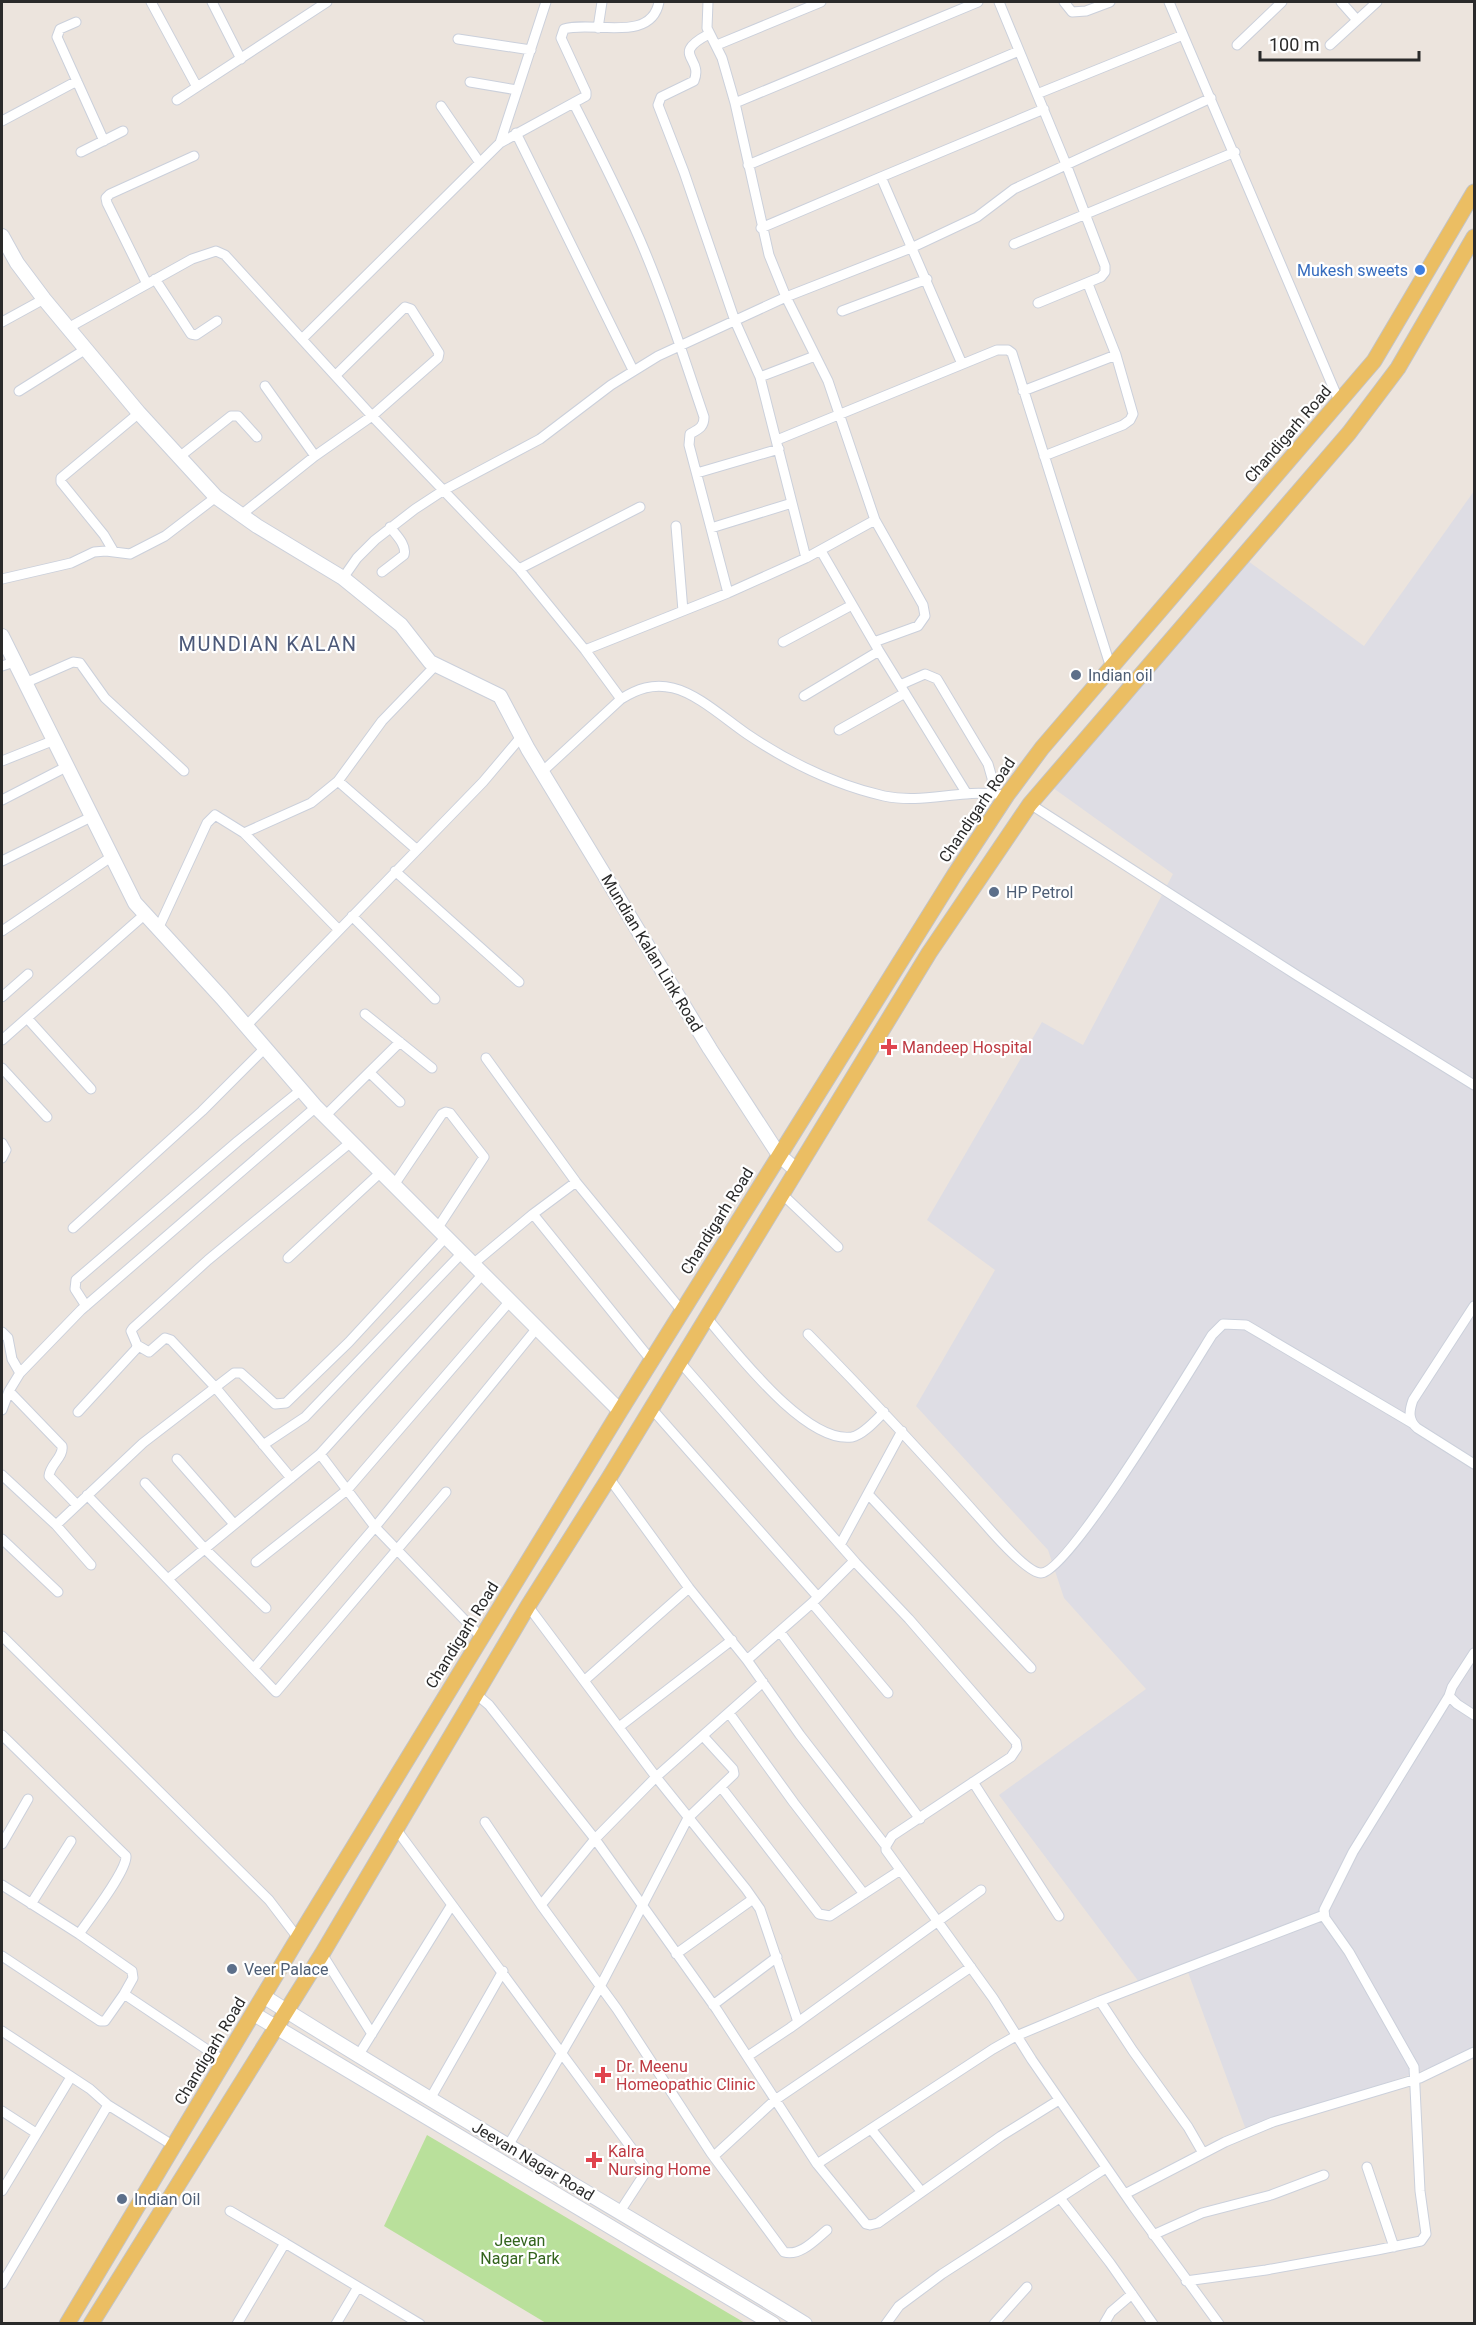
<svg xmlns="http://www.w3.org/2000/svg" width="1476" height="2325" font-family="Roboto,sans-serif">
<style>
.industrial{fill:#dedde4}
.green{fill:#b9e09b}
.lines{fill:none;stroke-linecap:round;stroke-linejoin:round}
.street-casing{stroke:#cbd0db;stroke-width:11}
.secondary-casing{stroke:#cbd0db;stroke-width:16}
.primary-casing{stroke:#c3c3c3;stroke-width:17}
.street{stroke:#fff;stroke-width:9}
.secondary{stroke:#fff;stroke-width:14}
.primary{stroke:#ebbe63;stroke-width:15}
.shop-dot{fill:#3f7fe0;stroke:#fff;stroke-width:2}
.service-dot{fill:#5c6f8a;stroke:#fff;stroke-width:2}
.health-dot{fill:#e0444e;stroke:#fff;stroke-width:2}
.labels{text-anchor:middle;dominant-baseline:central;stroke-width:4.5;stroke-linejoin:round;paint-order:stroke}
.shop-label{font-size:16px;fill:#366cbe;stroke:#fff;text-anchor:end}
.street-label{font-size:16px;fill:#2a2a2a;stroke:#fff}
.service-label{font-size:16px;fill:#4e5e75;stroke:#fff;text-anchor:start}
.health-label{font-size:16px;fill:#be3a42;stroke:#fff;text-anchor:start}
.park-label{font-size:16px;fill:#33641d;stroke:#fff}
.quarter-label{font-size:20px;letter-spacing:1.5px;fill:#4c5979;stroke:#fff}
</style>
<rect width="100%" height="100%" fill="#ece4dd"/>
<path class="industrial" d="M1474,491v1562l-228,77 -61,-166 -46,18 -140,-187 147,-106 -82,-91 -16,-48 -132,-144 79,-136 -68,-50 115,-198 41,23 90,-171 -124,-89 199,-224 116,85z"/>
<path class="green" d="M427,2135l318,188h-199l-162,-97z"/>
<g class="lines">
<g class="street-casing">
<path id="street" d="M151,2l46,85
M212,2l29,57
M708,2l-1,26 15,30 13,45 34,152 17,42 42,84 47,139 48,85 2,11 -7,10 -44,16
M999,2l67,162 39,102v6l-4,5 -63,26
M1064,2l8,10 14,-1 24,-9
M1169,2l170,399
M1341,2l16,18
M76,22l-16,7 -3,8 47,104
M598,28l4,-26
M709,34c-40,21 -5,23 -15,47l-33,16 -3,8 26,67 51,149 25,56 46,181
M458,39l73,11
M717,45l104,-43
M1237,45l45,-43
M1330,45l47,-43
M470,82l47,8
M1037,94l146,-59
M177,100l150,-98
M735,103l243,-101
M574,104c23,45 46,90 66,136 25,58 44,118 64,177 0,10 -5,12 -14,17l-1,11 39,148
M441,106l39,57
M2,121l75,-40
M516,133l117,237
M500,143l86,-47v-4l-25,-54 3,-9c28,-9 87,15 95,-27
M81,152l42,-21
M748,165l271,-114
M881,177l163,-68
M761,228l120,-51 81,187
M1014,244l221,-92
M155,279l36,55 5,1 21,-14
M147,284l-40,-81 -1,-5 4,-4 84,-38
M842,311l85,-32
M2,322l42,-23
M68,328l124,-69 24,-8 9,4 147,161 147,153 66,81 36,49 -78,72
M303,338l197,-195 46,-141
M760,377l55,-21
M265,386l50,70
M19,391l67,-42
M1023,391l93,-36
M777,440l220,-90h11l4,3 99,315
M1044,456l79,-31 7,-5 3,-6 -17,-59 -28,-71
M178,458l53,-42h7l19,21
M697,473l82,-24
M241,515l74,-59 57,-40 66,-58 1,-5 -28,-44 -6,-2 -69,68
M676,526l7,85
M711,528l81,-25
M821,551l58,100 88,143
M114,552l-10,-17 -43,-53v-4l78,-65
M519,569l121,-62
M382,572l22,-17c3,-10 -8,-20 -14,-28
M343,578l14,-20 18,-18 40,-31 29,-19 96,-51 71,-54 47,-29 128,-59 125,-49 66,-31 37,-28 197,-91
M2,579l69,-16 23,-11 12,-1 24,3 35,-18 51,-39
M783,642l69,-37
M585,650l143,-57 78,-35 69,-38
M2,666l12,-4
M25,683l48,-21 7,1 25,35 79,73
M900,685l25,-11 12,5 51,85 4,14 1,16
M804,696l75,-45
M621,699c16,-10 32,-16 52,-11 25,6 52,31 74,46 40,27 89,51 137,62 28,6 54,0 82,-2 14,-2 28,0 41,1
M839,730l66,-37
M2,761l50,-20
M338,781l78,68
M2,800l64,-33
M1030,804l268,172 176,109
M244,833l67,-30 27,-22 44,-60 53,-55
M2,861l89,-44
M395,871l124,111
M352,916l83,83
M158,929l49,-106 8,-8 29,18 94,96
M2,931l109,-74
M2,997l26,-23
M365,1014l67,54
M27,1018l64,71
M246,1026l237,-244 38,-45
M2,1040l142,-125
M486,1058l90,124 106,129
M2,1068l45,49
M370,1073l30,29
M325,1116l75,-74
M2,1143l4,7 -4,8
M394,1185l48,-71 4,-2 4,1 34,44 -47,72
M782,1194l56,53
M533,1214l118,146
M73,1228l129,-117 63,-63
M288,1258l93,-86
M473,1264l60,-50 43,-32
M86,1306l-11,-17 1,-9 162,-139 63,-51
M1474,1306l-61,94c-4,11 -5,20 4,28l57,36
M706,1317c29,33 99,127 146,120 11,-2 24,-17 32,-25
M2,1332l6,6 4,21 8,14
M808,1334c64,65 125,131 185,199 9,10 36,40 48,40 27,0 151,-206 171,-238l11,-11 23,1 166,98
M137,1345l12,7 16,-14 6,2 44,47 76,91
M679,1361l177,202 53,56 107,123 1,6 -6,9 -119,79 -6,10v4l107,148 39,62 101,146 86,118
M9,1391l53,55c2,11 -12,18 -13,30l28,29
M651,1408l167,189
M2,1410l7,-19 11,-18 61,-63 235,-203
M78,1412l58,-63 1,-4 -6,-14 2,-3 75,-68 143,-118
M263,1445l42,-28 157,-164
M320,1454l55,73 107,111
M177,1459l57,65
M2,1475l54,50 87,-82 91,-70h7l34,31 11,-1 63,-61 97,-105
M609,1478l80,110 58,72 53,75 86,111
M145,1483l60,66 61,59
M868,1494l163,174
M87,1495l189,197 170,-200
M56,1525l35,40
M2,1539l56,53
M840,1545l62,-114
M256,1562l91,-72 163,-189
M168,1579l152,-125 163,-180
M812,1603l76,90
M528,1606l128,171 90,112 14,20 38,113
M780,1632l140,187
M2,1636l267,264 29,38
M1474,1653l-22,34 -3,9 8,8 17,11
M747,1660l65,-57 42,-42
M254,1668l121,-141 162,-199
M585,1680l104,-92
M476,1694l13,11 106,134 122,171 100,154 49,60 4,1 8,-2 123,-87 58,-36
M729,1713l65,90 70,91
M619,1727l113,-87
M2,1735l124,121c1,15 -37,63 -47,78l53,37 1,7 -9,16
M973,1782l86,134
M721,1787l98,127 11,2 69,-45
M485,1822l56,83 76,104 94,144 73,99c16,5 32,-13 43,-22
M396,1829l248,336 1,8 -26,40
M2,1844l26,-45
M2,1885l77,49
M31,1904l40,-63
M541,1905l54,-66 61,-62 107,-95
M322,1954l50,80
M676,1954l77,-55
M2,1956l98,65h5l19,-27 100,67
M1100,2001l33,50 55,76 15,26
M713,2005l64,-48
M2,2031l88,58 18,16 66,41
M358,2056l93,-150
M748,2056l42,-28 191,-138
M430,2099l73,-128
M2,2111l34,22
M871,2129l50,62
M508,2146l93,-161 87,-167 46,-44 -1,-5 -30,-33
M714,2156l61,-56 196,-133
M817,2164l176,-115 23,-13 84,-35 224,-86
M1367,2167l27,80
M2,2191l69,-114
M1125,2194l100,-52 48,-20 147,-44 54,-26
M1060,2198l50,65 43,61
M230,2211l55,32 -48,81
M1153,2235l49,-22 69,-18 53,-20
M285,2243l135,81
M1186,2281l80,-11 111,-20 44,-9 5,-7 -6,-43 -6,-124 -65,-115 -24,-34 -1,-8 29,-58 96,-156
M2,2284l106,-179
M336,2324l22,-37
M886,2324l13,-18 43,-32 164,-106
M994,2324l33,-37
M1104,2324l7,-12 21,-18"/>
</g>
<g class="secondary-casing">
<path id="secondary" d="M2,236l15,27 27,36 95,114 77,84 41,29 86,52 58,47 29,37 70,34 28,53 182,300 69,106 17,15
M2,636l133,267 87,95 94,109 304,304
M263,1996c178,113 362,217 542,328
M254,2014l519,310"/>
</g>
<g class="primary-casing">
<path id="primary" d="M67,2324l231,-386 322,-527 335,-537 52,-79 35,-47 332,-387 100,-169
M91,2324l231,-370 206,-348 81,-128 320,-525 101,-149 319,-371 49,-65 76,-131"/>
</g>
<use href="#street" class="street"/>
<use href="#secondary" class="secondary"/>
<use href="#primary" class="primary"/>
</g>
<circle class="shop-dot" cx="1420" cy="270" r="6"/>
<g class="service-dot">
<circle cx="1076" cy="675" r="6"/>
<circle cx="994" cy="892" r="6"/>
<circle cx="232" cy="1969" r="6"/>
<circle cx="122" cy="2199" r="6"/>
</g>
<g class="health-dot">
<path d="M886 1038h6v6h6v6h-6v6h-6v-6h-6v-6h6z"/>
<path d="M600 2066h6v6h6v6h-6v6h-6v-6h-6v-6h6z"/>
<path d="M591 2151h6v6h6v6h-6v6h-6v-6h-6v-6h6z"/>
</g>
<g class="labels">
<g class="shop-label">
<text x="1408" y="270">Mukesh sweets</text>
</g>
<g class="street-label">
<text transform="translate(1288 434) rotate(-49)">Chandigarh Road</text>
<text transform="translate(977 810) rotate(-56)">Chandigarh Road</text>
<text transform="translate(652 953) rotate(59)">Mundian Kalan Link Road</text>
<text transform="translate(717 1221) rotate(-58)">Chandigarh Road</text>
<text transform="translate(462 1635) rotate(-58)">Chandigarh Road</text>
<text transform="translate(210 2051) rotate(-59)">Chandigarh Road</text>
<text transform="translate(533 2161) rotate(31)">Jeevan Nagar Road</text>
</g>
<g class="service-label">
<text x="1088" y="675">Indian oil</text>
<text x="1006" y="892">HP Petrol</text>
<text x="244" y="1969">Veer Palace</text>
<text x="134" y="2199">Indian Oil</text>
</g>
<g class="health-label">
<text x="902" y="1047">Mandeep Hospital</text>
<text x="616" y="2066">Dr. Meenu<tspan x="616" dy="18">Homeopathic Clinic</tspan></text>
<text x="608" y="2151">Kalra<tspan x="608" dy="18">Nursing Home</tspan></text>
</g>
<g class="park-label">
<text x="520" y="2240">Jeevan<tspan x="520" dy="18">Nagar Park</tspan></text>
</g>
<g class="quarter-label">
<text x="268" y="644">MUNDIAN KALAN</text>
</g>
</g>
<rect width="1476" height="2325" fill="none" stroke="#2a2a2a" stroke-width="6"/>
<path d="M1260 51v9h159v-9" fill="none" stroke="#2a2a2a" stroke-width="3"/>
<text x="1269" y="51" font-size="18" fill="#2a2a2a" stroke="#ffffff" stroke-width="4.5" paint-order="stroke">100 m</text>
</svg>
